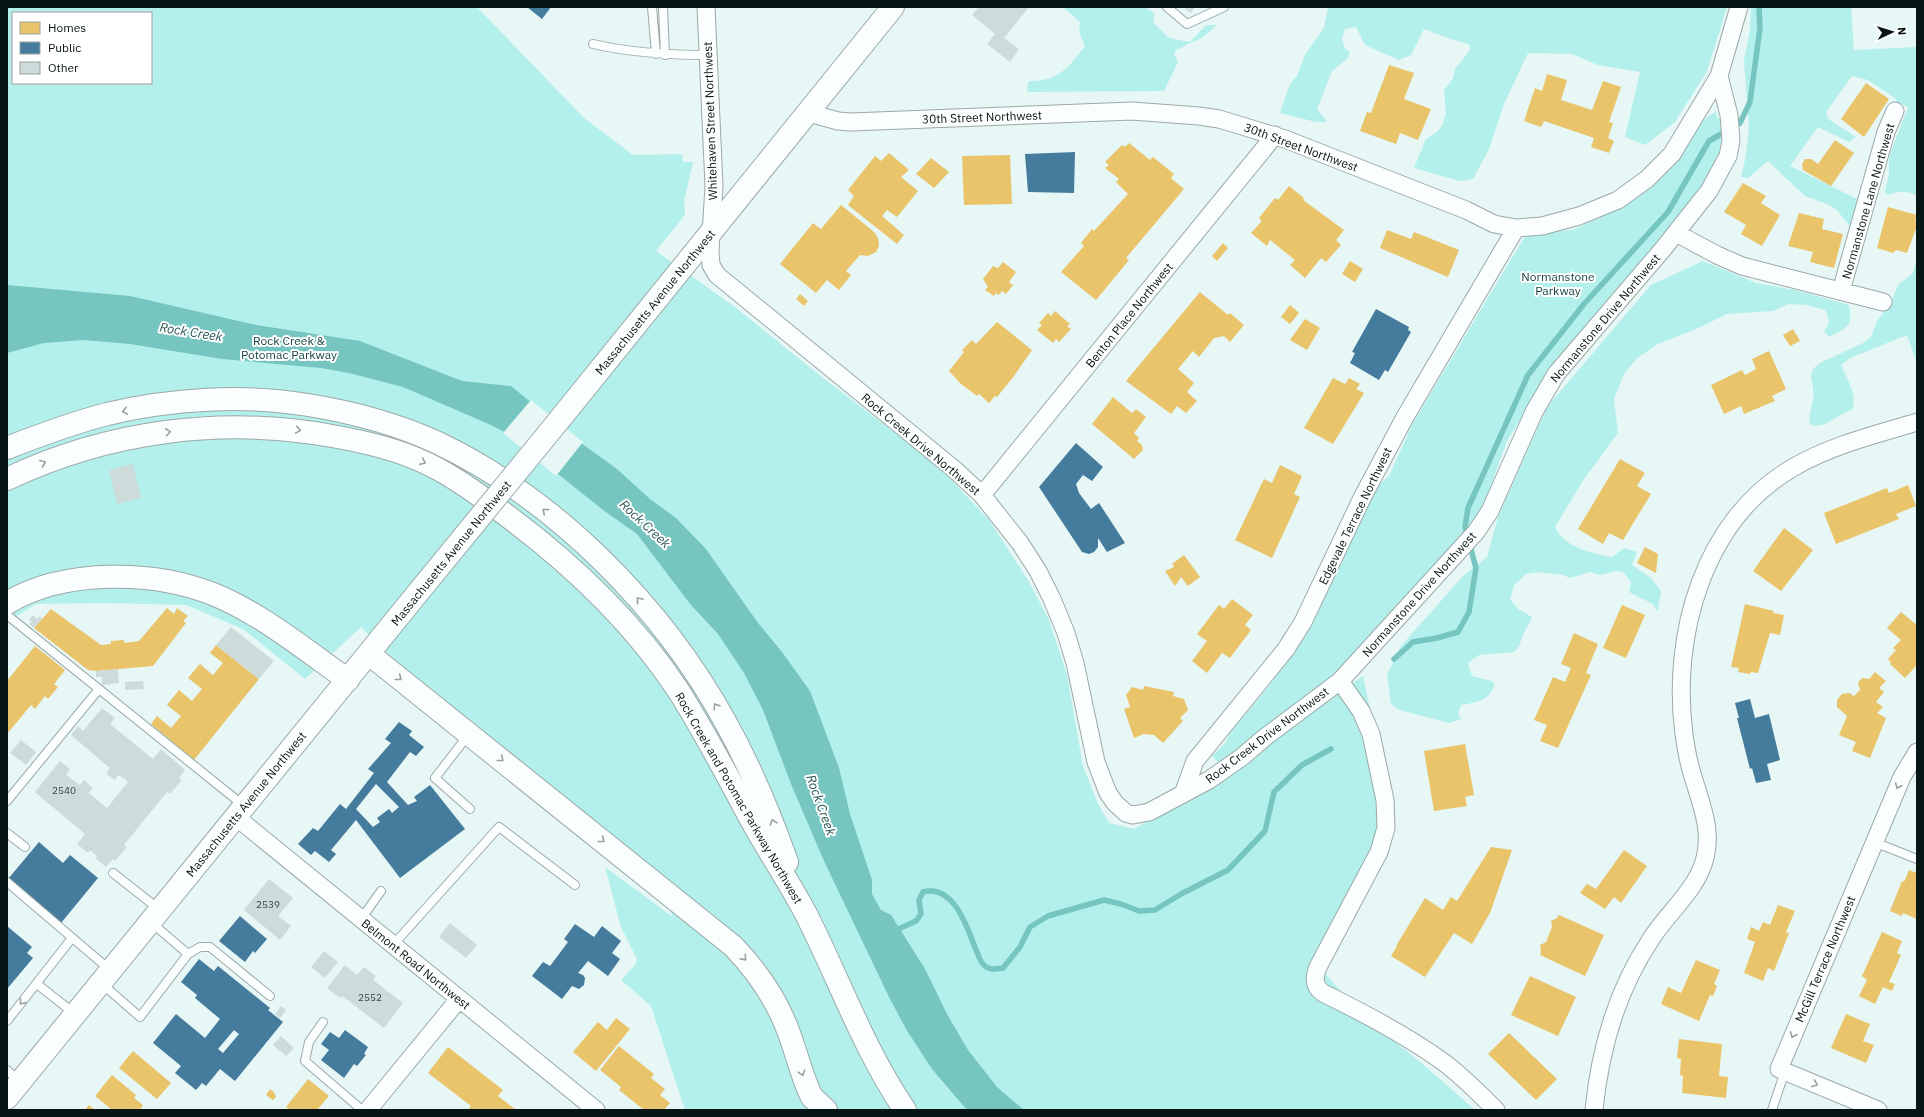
<svg xmlns="http://www.w3.org/2000/svg" width="1924" height="1117" font-family="'IBM Plex Sans',sans-serif">
<style>
.green{fill:#b3efeb;fill-rule:evenodd}
.water{fill:#76c5c0}
.pier{fill:#e6f7f5}
.homes{fill:#e9c46a}
.public{fill:#457b9d;fill-rule:evenodd}
.lines{fill:none;stroke-linecap:round;stroke-linejoin:round}
.stream{stroke:#76c5c0;stroke-width:5.5}
.building{fill:#cddcda}
.lane-casing{stroke:#9ba9a7;stroke-width:10}
.street-casing{stroke:#9ba9a7;stroke-width:19}
.secondary-casing{stroke:#9ba9a7;stroke-width:24}
.primary-casing{stroke:#9ba9a7;stroke-width:24}
.lane{stroke:#fbfefe;stroke-width:8}
.street{stroke:#fbfefe;stroke-width:17}
.secondary{stroke:#fbfefe;stroke-width:22}
.primary{stroke:#fbfefe;stroke-width:22}
.primary-bridge-casing{stroke:#9ba9a7;stroke-width:24;stroke-linecap:butt}
.primary-bridge{stroke:#fbfefe;stroke-width:22}
.oneway{stroke:#99a1a0}
.labels{text-anchor:middle;dominant-baseline:central;stroke-width:4;stroke-linejoin:round;paint-order:stroke}
.number-label{font-size:10px;fill:#384746}
.street-label{font-size:12px;fill:#071514;stroke:#fff}
.park-label{font-size:12px;fill:#164543;stroke:#fff}
.water-label{font-size:13px;font-style:italic;fill:#285653;stroke:#fff}
</style>
<rect width="100%" height="100%" fill="#e6f7f5"/>
<path class="green" d="M7,7h470l107,111 49,37 49,-1 1,8h10l-9,39 1,14 -29,36 79,56 83,67 120,92 51,54 39,60 21,40 18,55 16,91 15,38 11,19 25,6 22,-13 37,-38 51,-11 59,-50 60,-41 26,122 1,24 -66,150 38,44 56,44 57,50h-790l-34,-104 -30,-26 14,-15 2,-6 -16,-32 -16,-60 68,50 -13,-28 -258,-221 -41,-41 -56,52 -62,-50 -57,-24 -81,-2 -69,1 -29,18zM13,13h138v70h-138z
M1063,7h82l10,7 -2,8 16,16 21,4 16,-17h11l-14,12 -27,13 -2,4 4,8 -14,29 -136,1 -1,-4 2,-7c29,1 40,-14 56,-35l-6,-14 1,-10z
M1328,7h399l-20,64 -32,51 -30,23 -20,-8 15,-65 -42,-7 -26,-11 -44,-1 -24,51 -15,45 -16,30 -13,2 -46,-13 12,-29 11,-7 6,-8 3,-12 -2,-22 9,-11 2,-10 15,-19 -1,-6 -16,-4 -29,-11 -13,26 -12,5 -34,-15 -9,-18 -11,2 -3,9 3,11 5,3 -2,6 -16,13 -15,38 10,13h-11l-36,-9 10,-29 7,-8 8,-21 19,-27z
M1751,7h100l3,43 63,-3v149c-10,-7 -19,-4 -30,-1l-2,-4 4,-17v-17l19,-50 -11,-5 -2,-4 -27,-18 -16,-4 -26,36 2,7 28,18 -7,5 -31,-15 -28,39 67,33 -5,30 -15,-19 -10,-6 -22,-8 -37,-35 -20,17 -7,-1 4,-17 4,-31 -5,-69 6,-30z
M1716,111l1,7h3l2,23 -4,17 -5,12 -19,28 -46,60 -96,110 -45,73 -27,75 -33,34 -12,15 -99,109 -117,89 -7,-7 14,-14 4,-9 39,-47 27,-36 28,-55 41,-98 24,-21 24,-53 114,-190 46,-3 56,-26 42,-53 19,-21z
M1917,258v105l-10,-28 -57,23 -9,7c6,14 17,30 11,45 -15,3 -27,21 -42,14l-1,-6 5,-23 -3,-20 3,-7 6,-5 43,-20 8,-6 6,-16 14,-18 7,-18 15,-12z
M1703,261l53,22 39,7 54,15c4,22 -1,22 -20,32l-5,-6 5,-8 -2,-9 -2,-4 -19,-5 -18,-1 -15,7 -46,3 -33,16 -36,14 -21,14 -13,16 -10,25 4,34 -34,46 -29,48c9,20 37,27 57,30l12,-9 13,4 -5,13 19,13 10,13 -3,19 -1,1 -4,-7 -24,-12 2,-10 -8,-10 -7,-1 -16,4 -10,-3 -20,6 -7,-3 -25,-3 -12,2 -12,11 -4,14 8,10 14,8c-2,7 -6,11 -9,18 -4,9 -1,9 -9,17l-35,3 -11,8 4,13 20,5 3,4c-7,16 -17,17 -34,20l-3,8 3,6 -12,4 -49,-13 -9,-6 -4,-29 14,-29 62,-70 24,-19 11,-40 49,-110 104,-122z"/>
<path class="water" d="M7,285l123,11 126,29 104,16 102,40 49,5 70,57 36,26 33,30 26,19 30,31 52,74 24,29 28,39 29,77 11,46 22,66v14l9,16 10,5 34,54 22,45 21,36 29,37 27,23h-57l-35,-41 -26,-40 -17,-32 -65,-136 -33,-77 -28,-74 -19,-37 -26,-39 -27,-29 -54,-71 -34,-24 -95,-76 -17,-9 -88,-38 -54,-14 -28,-5 -99,-9 -92,-15 -46,-4 -40,3 -37,10z"/>
<path class="pier" d="M531,400l52,42 -27,34 -53,-43z"/>
<path class="homes" d="M1389,65l25,8 -10,26 27,10 -13,31 -18,-7 -4,11 -36,-13 7,-19 4,1z
M1547,74l20,6 -6,20 31,10 11,-29 18,6 -12,35 4,1 -5,15 6,3 -5,12 -18,-6 3,-9 -50,-17 -3,6 -17,-6 11,-33 7,3z
M1866,83l23,16 -25,38 -23,-18z
M1835,140l19,13 -23,33 -28,-16 -1,-6 3,-5h6l7,5z
M1129,143l21,17 3,-3 21,17 -3,4 13,11 -58,69 3,2 -33,40 -35,-28 23,-26 -3,-3 11,-14 2,2 34,-37 -12,-12 3,-3 -14,-11 4,-3 -4,-3 17,-17 3,2z
M889,153l20,17 -8,7 17,14 -21,26 -10,-7 -5,6 22,19 -7,9 -49,-39 6,-9 -6,-6 27,-34 6,5z
M1010,155l2,49 -48,1 -2,-49z
M931,158l18,14 -15,16 -18,-14z
M1743,183l23,13 -5,7 19,12 -18,31 -21,-12 5,-9 -22,-13z
M1289,186l15,12 -1,2 41,30 -8,10 5,5 -15,17 -5,-4 -16,20 -15,-13 5,-5 -25,-20 -3,6 -16,-13 11,-12 -3,-3 16,-20 3,2z
M841,205l33,27 4,6 1,8 -3,6 -8,4 -8,-1 -14,16 5,4 -12,15 -12,-10 -11,13 -36,-29 33,-41 8,6z
M1888,207l29,8 -2,7 2,1v3l-10,27 -11,-3 -3,3 -16,-5z
M1799,213l25,6 -2,10 21,5 -9,34 -24,-6 3,-10 -25,-6z
M1387,230l24,9 3,-7 45,18 -11,27 -68,-29z
M1223,243l5,5 -11,13 -5,-5z
M1350,261l13,8 -8,13 -13,-8z
M1003,262l13,10 -7,10 4,3 -7,9 -4,-3 -3,4 -3,-2 -2,3 -9,-6 3,-3 -5,-8 10,-13 5,2z
M1200,292l28,23 2,-2 14,12 -14,17 -6,-6 -10,2 -15,19 -6,-6 -15,18 16,14 -7,9 10,9 -11,12 -9,-7 -6,8 -45,-33z
M800,294l8,7 -4,5 -8,-7z
M1290,305l9,8 -9,11 -9,-7z
M1055,311l15,13 -3,2 4,3 -12,13 -3,-3 -3,4 -16,-13 5,-5 -3,-2 9,-10 3,3z
M1305,319l15,9 -13,22 -17,-10z
M997,322l35,28 -18,26 -17,21 -2,-1 -6,7 -10,-9 -2,2 -16,-12 -12,-13 15,-19 -2,-2 10,-10 4,4z
M1793,329l7,12 -10,5 -7,-11z
M1769,351l17,38 -14,7 3,5 -31,13 -3,-8 -17,8 -13,-29 31,-15 3,5 11,-6 -4,-10z
M1333,378l12,6 4,-6 11,6 -4,5 8,4 -31,51 -29,-16z
M1113,397l19,16 4,-4 10,8 -12,16 5,5 -2,3 5,4 1,5 -9,9 -42,-35z
M1620,459l25,14 -8,13 14,8 -28,46 -14,-7 -6,11 -25,-15z
M1280,465l22,11 -8,18 6,3 -28,61 -37,-18 29,-61 8,4z
M1908,485l8,21 -20,8 3,5 -63,25 -12,-31 63,-25 2,5z
M1784,528l29,22 -32,41 -28,-20z
M1645,547l13,7 -2,19 -19,-10z
M1184,555l16,22 -12,9 -7,-9 -6,9 -10,-15 9,-4 -2,-3z
M1232,599l21,16 -8,10 6,5 -21,28 -8,-5 -15,20 -15,-12 15,-20 -10,-7 22,-29 5,4z
M1745,604l29,7 -1,2 11,2 -4,20 -10,-2 -12,40 -7,-1 -1,2 -12,-2 1,-4 -8,-1z
M1622,605l23,10 -19,43 -23,-10z
M167,608l7,6 3,-6 11,8 -5,5 3,2 -33,43 -57,5 -8,-1 -54,-42 17,-19 50,36 10,-1v-3l13,-1v3l15,-2z
M1901,612l16,13v40l-12,13 -15,-14 1,-2 -3,-3 8,-9 -3,-2 8,-8 -14,-12z
M1574,633l24,11 -12,29 5,2 -33,73 -18,-7 7,-16 -13,-5 19,-43 12,5 6,-14 -10,-4z
M216,645l43,34 -65,81 -43,-36 6,-8 14,12 10,-12 -14,-11 12,-15 13,11 10,-12 -14,-11 5,-6 7,-8 13,11 10,-12 -13,-10z
M35,646l30,24 -11,14 4,3 -10,12 -3,-3 -10,13 -4,-4 -24,29v-53z
M1875,672l11,9 -7,7 5,4 -8,10 7,5 -6,6 9,5 -16,40 -18,-7 4,-9 -17,-7 8,-19 -10,-9v-7l5,-6 7,-1 5,3 6,-6 -2,-7 4,-5 7,1z
M1144,686l30,6 -1,4 11,3 4,11 -8,8 3,3 -20,22 -9,-8 -10,-1 -10,4 -10,-29 6,-2 -4,-12 6,-8 11,3z
M1465,744l9,51 -9,2 2,9 -33,5 -10,-60z
M1491,847l21,3 -22,63 -18,31 -18,-11 -29,44 -34,-21 6,-10h-1l29,-48 18,12 8,-13 6,4z
M1624,850l23,16 -26,37 -7,-6 -9,12 -25,-16 7,-9 9,5z
M1909,870l8,3v46l-14,-6 -1,3 -12,-5 12,-30 2,1z
M1778,905l17,6 -9,21 3,1 -15,38 -6,-3 -5,13 -19,-8 11,-31 -8,-3 4,-12 8,4 4,-9 7,3z
M1559,915l45,20 -19,41 -45,-21 1,-3 -1,-7 6,-3 6,-15 -1,-6 6,-3z
M1882,932l20,9 -5,12 4,2 -12,27 6,2 -3,7 -9,-4 -8,17 -16,-8 8,-16 -5,-4z
M1696,960l24,10 -6,14 3,2 -4,10 -3,-1 -11,26 -38,-17 7,-17 13,6z
M1530,976l46,21 -18,39 -47,-21z
M1846,1014l24,10 -7,17 11,4 -8,18 -35,-15z
M616,1018l14,11 -34,42 -23,-19 25,-30 9,8z
M1509,1033l48,46 -21,21 -48,-46z
M1679,1039l43,5 -3,32 9,1 -2,21 -44,-5 1,-17 -3,-1 1,-16 -4,-1z
M619,1046l35,28 -3,4 14,11 -5,6 10,8 -6,7h-20l-25,-20 2,-3 -21,-17z
M448,1047l55,43 -5,6 18,14h-48l3,-4 -43,-33z
M133,1051l38,32 -14,16 -38,-31z
M112,1075l24,20 -2,3 9,7 -3,5h-28l-17,-14z
M308,1079l21,17 -12,14h-27l-4,-3z
M270,1089l4,3 2,5 -3,3 -7,-5z
M89,1105l6,5h-10z"/>
<path class="public" d="M527,7h24l-9,12z
M1075,152l-1,41 -46,-1 -3,-38z
M1376,309l33,18 -1,3 3,2 -23,40 -3,-2 -6,10 -29,-17 5,-10 -3,-1z
M1076,443l27,24 -11,14 -9,-6 -7,9 3,9 12,16 8,-6 26,40 -18,9 -9,-14v9l-4,5 -5,2 -7,-2 -43,-65z
M1750,699l5,19 14,-4 11,46 -13,4 4,16 -15,3 -4,-15 -2,1 -13,-51h2l-4,-15z
M399,722l13,9 -3,4 15,12 -8,9 -6,-4 -23,30 21,23 9,-4 -3,-4 16,-12 35,44 -65,49 -44,-58 -25,30 5,4 -7,8 -14,-11 -4,4 -13,-11 15,-16 5,3 22,-27 6,5 28,-36 -6,-4 23,-26 -6,-4zM376,784l23,23 -7,6 -3,-4 -12,9 3,4 -7,5 -17,-18z
M39,842l24,21 7,-8 28,23 -37,45 -53,-44z
M240,916l27,23 -12,14 -2,-2 -8,11 -26,-21z
M575,924l19,13 8,-11 19,15 -9,12 8,6 -12,17 -20,-15 -10,12 5,2 2,3 -1,7 -5,4 -7,-3 -10,13 -30,-23 11,-14 7,4 18,-24 -4,-3z
M7,926l25,21 -5,6 6,5 -26,31z
M199,959l15,12 4,-5 52,42 -2,2 15,12 -48,59 -15,-12 -14,17 -4,-3 -6,7 -21,-17 6,-7 -28,-23 23,-29 29,24 15,-19 -25,-21 2,-3 -16,-13zM234,1030l5,4 -16,19 -5,-4z
M345,1030l23,17 -4,7 2,1 -9,11 -3,-2 -10,14 -23,-18 8,-10 -8,-6 9,-12 9,6z"/>
<g class="lines">
<path class="stream" d="M1394,659l19,-17 24,-4 21,-6 11,-20 7,-44 -11,-41 3,-19 60,-133 56,-71 84,-92 41,-71 31,-18 10,-21 10,-74 -1,-21
M894,931l22,-10 5,-7 -2,-14 4,-8c31,-8 44,35 53,58 2,4 4,11 7,14 5,7 13,5 20,4l17,-21 10,-20 18,-11 56,-16 17,4 18,7 16,-1 26,-16 47,-24 37,-39 9,-39 28,-27 29,-16"/>
</g>
<path class="building" d="M979,7h50l-25,31 15,11 -9,13 -23,-18 8,-10 -23,-19z
M1183,7h12l-4,6z
M133,464l8,34 -24,6 -8,-34z
M33,615l4,4 3,-3 2,3 -8,9 -5,-4 3,-2 -3,-2z
M231,627l43,34 -15,18 -43,-34z
M118,669l1,14 -17,2v-8h-6v-6z
M143,681l1,8 -19,1v-8z
M102,708l13,10 -5,6 43,35 8,-10 24,21 -6,8 3,2 -12,14 -3,-2 -43,53 3,2 -12,14 -2,-2 -7,8 -11,-9 2,-2 -7,-6 -2,3 -11,-9 8,-10 -50,-42 25,-31 10,8 -4,6 14,10 4,-5 9,8 -4,5 18,15 21,-26 -9,-7 -5,5 -8,-7 4,-5 -39,-33 7,-9 5,5z
M21,740l15,12 -10,13 -16,-12z
M269,879l24,19 -15,18 13,10 -11,14 -36,-30z
M450,923l27,22 -11,13 -27,-21z
M324,951l14,11 -13,16 -14,-11z
M345,965l12,10 7,-8 12,9 -3,4 30,23 -19,25 -42,-32 -2,2 -13,-10z
M281,1006l5,4 -6,8 -5,-4z
M281,1036l13,12 -8,8 -13,-11z"/>
<g class="lines">
<g class="lane-casing">
<path id="lane" d="M652,7l4,47
M663,7l2,48
M1167,7l20,17 37,-17
M593,44c39,9 75,11 115,11
M7,615l236,190
M469,734l-34,44 35,31
M7,801l92,-112
M7,833l18,14
M1874,842l43,17
M113,873l47,37
M7,882l103,88
M361,919l20,-28
M152,923l36,31 12,-7h10l60,49
M393,945l106,-118 76,58
M101,983l39,34 48,-63
M37,984l38,30
M7,1021l65,-83
M323,1022l-14,20 -4,19 57,49
M7,1070l13,12
M1772,1110l13,-39"/>
</g>
<g class="street-casing">
<path id="street" d="M706,7l8,179 -4,65 1,14 6,10 237,194 28,26 38,48 18,28 14,28 14,34 9,30 21,99 12,31 7,10 11,10 7,2 16,-3 60,-32 33,-23 22,-19 76,-57 136,-149 14,-21 44,-99 22,-38 107,-125 46,-58 19,-35 3,-15 -2,-26 -10,-39 20,-69
M809,113l29,8 13,1 281,-11 67,5 20,3 66,20 181,71 28,14 22,4 26,-2 37,-10 39,-16 29,-21 25,-25 47,-78
M1676,233l41,22 25,11 141,36
M1841,291l45,-159 9,-21
M982,495l293,-360
M1340,681l21,30 10,23 14,66 1,28 -7,24 -61,115c-4,10 -5,19 5,26 43,21 85,43 123,71 18,14 34,30 50,46
M1183,794l12,-33 91,-112 17,-27 59,-124 43,-81 111,-189
M236,817l360,293
M368,1110l91,-111
M1594,1110c6,-61 23,-120 57,-171 17,-27 46,-49 54,-81 7,-27 -3,-52 -11,-78 -5,-15 -8,-31 -10,-46 -13,-98 19,-215 110,-267 38,-22 81,-32 123,-45
M1878,1110l-99,-41 123,-292 15,-25"/>
</g>
<g class="secondary-casing">
<path id="secondary" d="M7,603c56,-34 146,-33 206,-9 49,20 92,56 135,86"/>
</g>
<g class="primary-casing">
<path id="primary" d="M560,419l333,-412
M7,448c33,-13 66,-25 100,-34 64,-15 136,-20 201,-9 44,7 89,19 130,38 119,57 225,165 288,280 25,45 44,91 61,139
M7,479c101,-48 215,-63 325,-43 29,5 57,11 85,23 31,13 58,33 85,53 68,50 129,107 176,178 26,41 48,83 71,126 18,33 39,64 57,98 33,65 58,136 99,196
M369,654l364,292c24,25 44,54 56,87 7,19 12,39 20,58l3,6 14,13
M7,1098l405,-498"/>
</g>
<use href="#lane" class="lane"/>
<use href="#street" class="street"/>
<use href="#secondary" class="secondary"/>
<use href="#primary" class="primary"/>
<g class="primary-bridge-casing">
<path id="primary-bridge" d="M412,600l148,-181"/>
</g>
<use href="#primary-bridge" class="primary-bridge"/>
</g>
<defs><path id="oneway-chevron" d="M-2-3.5L2.5 0L-2 3.5" fill="none" stroke-width="1.6" stroke-linecap="round" stroke-linejoin="round"/></defs>
<g class="oneway">
<use href="#oneway-chevron" transform="translate(125 411) rotate(170)"/>
<use href="#oneway-chevron" transform="translate(298 430) rotate(9)"/>
<use href="#oneway-chevron" transform="translate(168 432) rotate(-8)"/>
<use href="#oneway-chevron" transform="translate(423 462) rotate(25)"/>
<use href="#oneway-chevron" transform="translate(43 463) rotate(-22)"/>
<use href="#oneway-chevron" transform="translate(545 511) rotate(-141)"/>
<use href="#oneway-chevron" transform="translate(639 600) rotate(-130)"/>
<use href="#oneway-chevron" transform="translate(399 678) rotate(39)"/>
<use href="#oneway-chevron" transform="translate(716 706) rotate(-122)"/>
<use href="#oneway-chevron" transform="translate(501 759) rotate(39)"/>
<use href="#oneway-chevron" transform="translate(1898 786) rotate(113)"/>
<use href="#oneway-chevron" transform="translate(773 822) rotate(-109)"/>
<use href="#oneway-chevron" transform="translate(602 840) rotate(39)"/>
<use href="#oneway-chevron" transform="translate(744 958) rotate(49)"/>
<use href="#oneway-chevron" transform="translate(22 1002) rotate(129)"/>
<use href="#oneway-chevron" transform="translate(1793 1035) rotate(113)"/>
<use href="#oneway-chevron" transform="translate(802 1073) rotate(72)"/>
<use href="#oneway-chevron" transform="translate(1815 1084) rotate(23)"/>
</g>
<g class="labels">
<g class="number-label">
<text x="64" y="790">2540</text>
<text x="268" y="904">2539</text>
<text x="370" y="997">2552</text>
</g>
<g class="street-label">
<text transform="translate(982 117) rotate(-2)">30th Street Northwest</text>
<text transform="translate(710 121) rotate(-92)">Whitehaven Street Northwest</text>
<text transform="translate(1301 147) rotate(20)">30th Street Northwest</text>
<text transform="translate(1868 201) rotate(-74)">Normanstone Lane Northwest</text>
<text transform="translate(655 302) rotate(-51)">Massachusetts Avenue Northwest</text>
<text transform="translate(1129 315) rotate(-51)">Benton Place Northwest</text>
<text transform="translate(1605 318) rotate(-50)">Normanstone Drive Northwest</text>
<text transform="translate(921 444) rotate(40)">Rock Creek Drive Northwest</text>
<text transform="translate(1355 516) rotate(-64)">Edgevale Terrace Northwest</text>
<text transform="translate(451 553) rotate(-51)">Massachusetts Avenue Northwest</text>
<text transform="translate(1419 594) rotate(-48)">Normanstone Drive Northwest</text>
<text transform="translate(1267 735) rotate(-37)">Rock Creek Drive Northwest</text>
<text transform="translate(739 798) rotate(60)">Rock Creek and Potomac Parkway Northwest</text>
<text transform="translate(246 804) rotate(-51)">Massachusetts Avenue Northwest</text>
<text transform="translate(1825 959) rotate(-67)">McGill Terrace Northwest</text>
<text transform="translate(416 964) rotate(39)">Belmont Road Northwest</text>
</g>
<g class="park-label">
<text x="1558" y="276">Normanstone<tspan x="1558" dy="14">Parkway</tspan></text>
<text x="289" y="340">Rock Creek &amp;<tspan x="289" dy="14">Potomac Parkway</tspan></text>
</g>
<g class="water-label">
<text transform="translate(191 332) rotate(9)">Rock Creek</text>
<text transform="translate(645 524) rotate(43)">Rock Creek</text>
<text transform="translate(821 805) rotate(70)">Rock Creek</text>
</g>
</g>
<rect width="1924" height="1117" fill="none" stroke="#071514" stroke-width="16"/>
<rect x="12" y="12" width="140" height="72" fill="#ffffff" stroke="#9ca1a1"/>
<rect x="20" y="22" width="20" height="12" fill="#e9c46a" stroke="#9ca1a1"/>
<text x="48" y="32" font-size="12" fill="#071514">Homes</text>
<rect x="20" y="42" width="20" height="12" fill="#457b9d" stroke="#9ca1a1"/>
<text x="48" y="52" font-size="12" fill="#071514">Public</text>
<rect x="20" y="62" width="20" height="12" fill="#cddcda" stroke="#9ca1a1"/>
<text x="48" y="72" font-size="12" fill="#071514">Other</text>
<g transform="translate(1892 32) rotate(86)" stroke="#ffffff" stroke-width="3" paint-order="stroke">
<path d="M0-3L7 15L0 10L-7 15Z" fill="#071514"/>
<text y="-6" font-size="11" font-weight="bold" text-anchor="middle" fill="#071514">N</text>
</g>
</svg>
